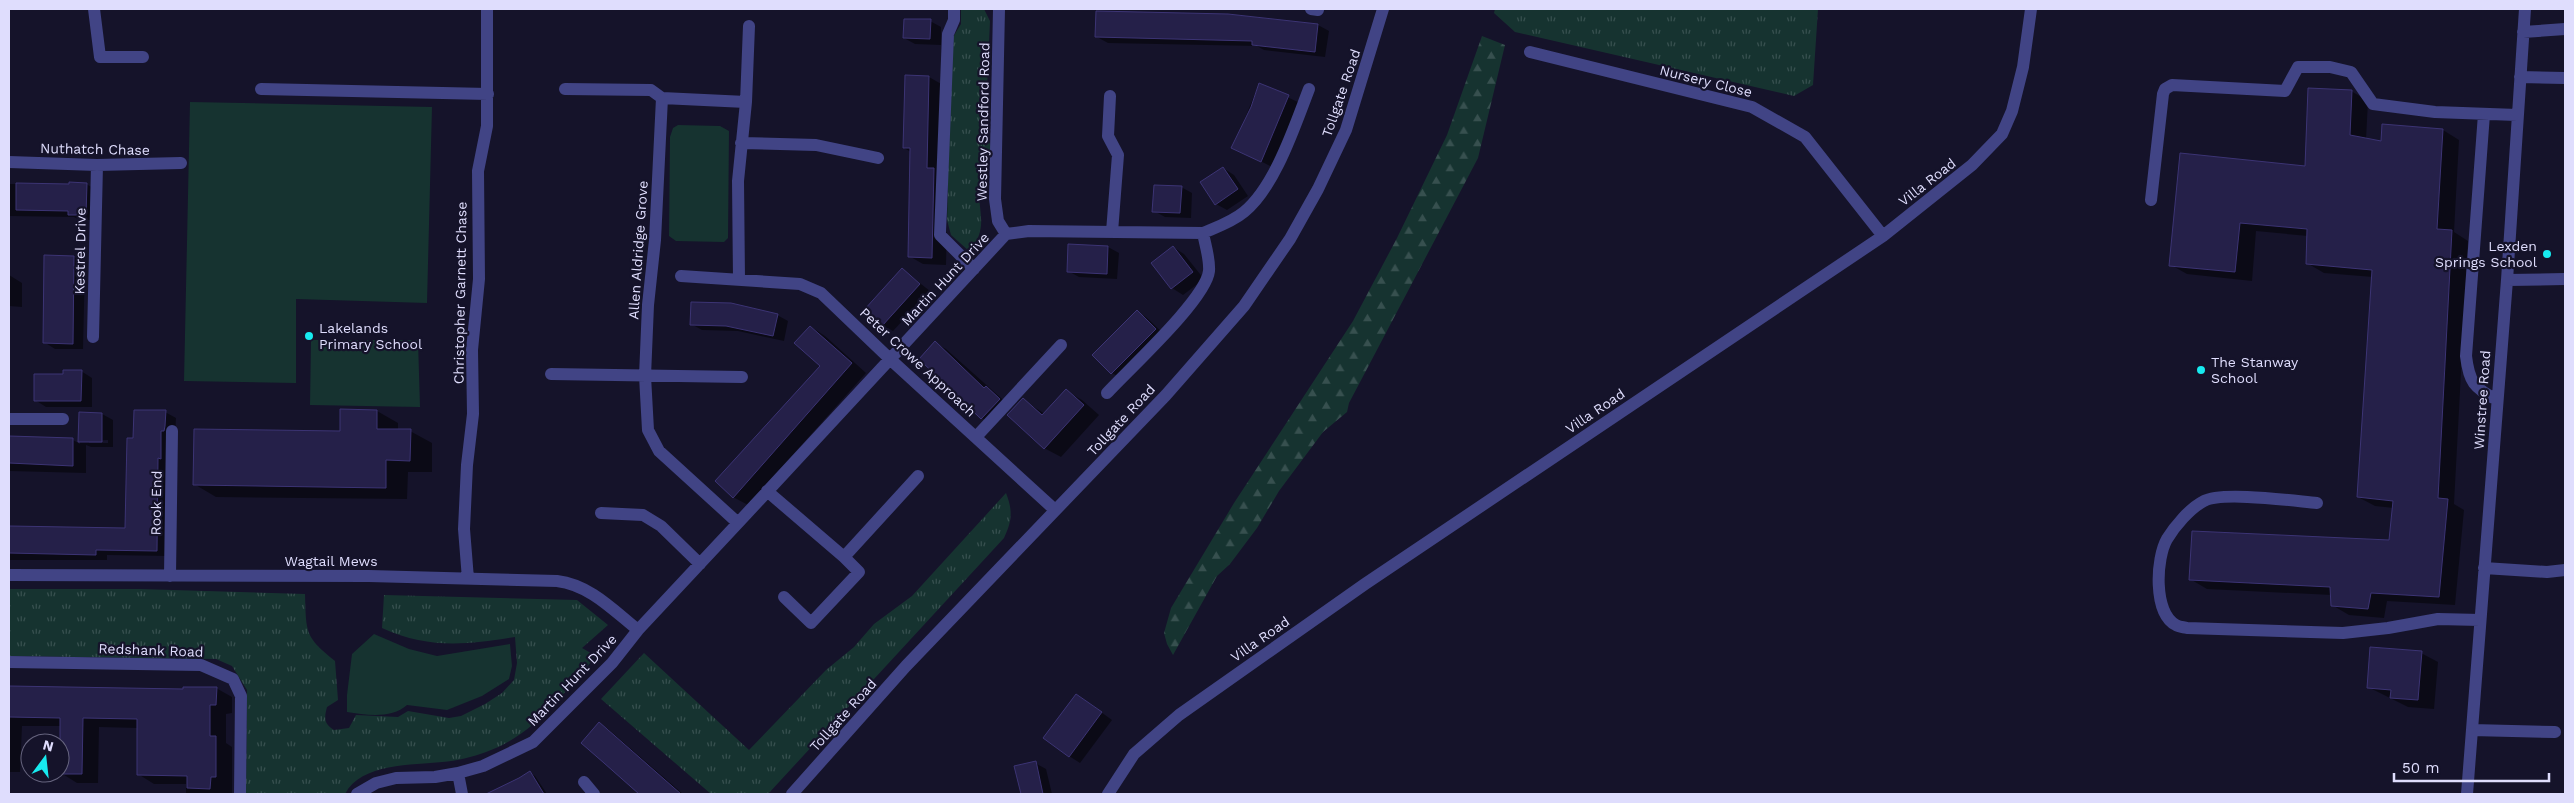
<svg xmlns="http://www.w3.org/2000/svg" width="2574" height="803" font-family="'Work Sans',sans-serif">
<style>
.grass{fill:url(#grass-tufts)}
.forest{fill:url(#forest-firs)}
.park{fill:#163330}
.shadow{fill:#0007;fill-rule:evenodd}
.building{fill:#252049;stroke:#3c3474}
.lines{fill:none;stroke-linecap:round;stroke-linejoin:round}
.minor{stroke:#414485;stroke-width:12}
.poi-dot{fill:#17eaef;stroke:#15132a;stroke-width:2}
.labels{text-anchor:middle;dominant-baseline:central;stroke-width:4.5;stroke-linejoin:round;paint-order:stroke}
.street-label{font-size:14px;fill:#dfddfd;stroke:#15132a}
.poi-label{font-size:14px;fill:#dfddfd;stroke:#15132a;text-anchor:start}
</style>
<defs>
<pattern id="grass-tufts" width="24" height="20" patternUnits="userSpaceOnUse" patternTransform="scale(1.25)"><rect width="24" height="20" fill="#163330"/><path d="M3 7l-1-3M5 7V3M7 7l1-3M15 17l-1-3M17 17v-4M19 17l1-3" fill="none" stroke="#37504f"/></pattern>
<pattern id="forest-firs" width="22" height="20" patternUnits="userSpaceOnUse" patternTransform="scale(1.25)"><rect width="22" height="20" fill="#163330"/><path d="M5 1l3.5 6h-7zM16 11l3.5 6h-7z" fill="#37504f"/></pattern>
</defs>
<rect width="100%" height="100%" fill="#15132a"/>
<path class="grass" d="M961,9h23l6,12 -5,113 7,14v6h-8c0,11 -5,20 -5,31 -2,25 11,43 -10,66l-18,-16 -4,-15 3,-178 11,-18z
M1495,9h323l-5,76 -19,11 -279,-64 -21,-19z
M1006,493c7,18 6,28 -2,45l-236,256h-57l-110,-95 43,-46 105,97 77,-80 28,-23 20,-23 38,-28z
M9,589h130l166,5c1,39 0,43 30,67l3,39 -11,7c-3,11 -3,17 7,23l15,-2 7,-13 42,2 10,-6 41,7 12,-2 24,-12 17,-11 12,-13 3,-17 -2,-26c-49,8 -87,12 -133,-9l2,-33 193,5 31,25 -26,23 14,8c-31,36 -63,80 -110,96 -13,5 -30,9 -44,10 -29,3 -81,1 -97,32h-99l1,-104 -15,-24 -16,-7 -207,-3z"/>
<path class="forest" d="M1482,36l23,9 -27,113 -129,245 -2,9 -24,20 -44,59 -22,37 -27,36 -13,12 -44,79 -6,-11 -3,-11 7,-25 63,-105 119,-182 44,-83 50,-103z"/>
<path class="park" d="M190,102l242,5 -5,196 -131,-4v84l-112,-2z
M678,125l42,1 9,5 -1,107 -4,4 -48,-1 -7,-5 1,-99 3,-9z
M311,340h107l2,67 -110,-2z
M374,634l35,15 28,7 73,-12 2,22 -3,13 -27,17 -35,14 -40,-5c-15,14 -41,10 -60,7v-17l5,-41z"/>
<path class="shadow" d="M930,21l11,6v18l-26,-1 -11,-6z
M1318,25l11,6 -4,26 -61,-7 -7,-4 -149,-3 -11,-6z
M906,76l23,1 14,8 5,93 -2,87 -23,-1 -14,-8 2,-104 -7,-4z
M1259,84l41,19 -28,64 -39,-20z
M2351,91l17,10 -2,39 16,3 61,-13 16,10 -5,92 14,9 -14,263 10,6 -9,95 -68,-4 -3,17 -35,-3 -17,-10v-10l-125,-6 -17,-10 200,-38 4,-33 -19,-2 -17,-9 15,-220 -49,-4 -17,-10 1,-27 -52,-5 -4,50 -65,-7 -16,-9 135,-98z
M1223,168l11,7 14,21 -21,14 -11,-6z
M9,184h77l11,6v30h-17l-6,-3 -65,-1z
M1181,187l11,6 -1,25 -26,-1 -11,-6z
M1108,247l11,6 -2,26 -38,-2 -11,-6z
M1173,247l11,7 20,25 -21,16 -11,-7 -19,-25z
M74,257l11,7 -2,85h-28l-11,-7z
M903,270l27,21 -37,40 -11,-6z
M9,275l13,8v24l-13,-1z
M1137,312l9,5 18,17 -43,44 -9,-5 -18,-18z
M777,315l11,6 -4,20 -46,-10 -36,-1 -11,-6z
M811,327l14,9 41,37 -118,132 -15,-8 89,-131z
M935,343l11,6 64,57 -17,19 -11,-7 -62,-59z
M81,371l11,7v29h-46l-11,-7 29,-25z
M1066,391l16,9 17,15 -38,42 -17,-9 -21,-48 22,14z
M377,411l21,12v8h12l22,12v29h-24l-1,27 -191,-2 -22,-13 147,-52z
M165,412l11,6 -8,138 -61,-1v5h-98v-33l117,2 9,-90z
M80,414h22l11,6v27h-22l-5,-2v28l-77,-2v-33l64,2 7,4zM108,440v3h-19v-2z
M2421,653l17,9 -4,47 -26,-2 -40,-20z
M9,687l175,3 32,-2 16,9v16l-6,1v29l6,4v47h-46v-10h-32l-16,-10v-46l-39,-1 -1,56h-21l-16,-10v-47h-39l-2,46h-11z
M1087,702l25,18 -32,43 -11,-7z
M599,724l9,5 75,65h-42l-33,-29z
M1035,763l11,6 6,25h-30l-6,-27z
M530,773l5,3 12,18h-59z"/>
<path class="building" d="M1096,11l132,3 90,10 -3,28 -63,-7v-4l-157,-4z
M904,19h27l-1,20 -27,-1z
M905,75l24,1 -2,92h7l-2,90 -24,-1 2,-109h-7z
M1259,83l30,12 -28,67 -30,-14 20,-41z
M2308,88l44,2 -2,45 31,6 1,-17 61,5 -6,100 15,1 -14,268 10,1 -9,98 -68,-4 -3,16 -37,-3 -1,-19 -141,-7 3,-49 197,9 4,-39 -36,-4 15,-227 -66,-6 1,-35 -67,-6 -5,49 -66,-6 11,-113 125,13z
M1223,167l15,22 -23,16 -15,-23z
M69,182l18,1 -1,32h-18v-4l-52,-1v-27l53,1z
M1154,185l28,1 -2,27 -28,-1z
M1068,244l40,2 -1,28 -40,-2z
M1173,246l20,26 -22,17 -20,-26z
M44,255l30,1 -1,88 -30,-1z
M902,268l18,16 -38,42 -18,-16z
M691,302l40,1 47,11 -5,22 -47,-10 -36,-1z
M1137,310l19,19 -45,45 -19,-19z
M810,326l42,37 -119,135 -18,-17 105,-115 -26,-23z
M935,341l49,47 2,-2 14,13 -19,20 -62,-60z
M63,370h19l-1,31h-47v-27h29z
M1066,389l18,16 -40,44 -37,-34 16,-17 19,17z
M340,409l37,1v19h34l-1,32 -24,-1v28l-193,-3 1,-56 146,2z
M134,410h32l-1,16 -1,5h-3v28l-3,-1 -1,93 -61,-1v5l-87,-2v-27l116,2 2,-90h6z
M79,412l23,1v29h-24z
M9,436l64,2v28l-64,-3z
M2370,647l52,4 -4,49 -28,-2 1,-8 -24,-2z
M9,686l174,3v-2h34l-1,18h-6v31h6v41h-5l-1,12 -23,-1v-12l-50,-1v-56l-54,-1 -1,56h-22v-56l-51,-1z
M1076,694l26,18 -33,45 -26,-19z
M599,722l16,14 66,58h-42l-35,-31 -23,-20z
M1036,761l7,33h-22l-7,-28z
M530,771l14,23h-58l33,-16z"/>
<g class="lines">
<path class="minor" d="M94,9l6,48h43
M954,9v11l-6,14 -8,201 34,34
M999,9l-4,190 3,22 8,13
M1311,9l7,1
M2523,32l42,-3
M1530,52l222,55 53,30 78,99
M2520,77l45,1
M261,89l227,5
M565,89l86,1 11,8
M1110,96l-2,40 10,19 -6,77
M746,102l3,-76
M2484,114l-18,242c3,26 8,32 31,44
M741,143l75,2 62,13
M9,162l88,3 84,-2
M2151,200l12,-106 2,-5 7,-4 113,6 13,-24h32l21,5 22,32 62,8 82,3
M681,276l119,8 21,9 70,67 164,150
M739,279l-1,-98 8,-79 -84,-4 -7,142 -7,65 -3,71 3,54 11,21 79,72 268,-289 23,-3 174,2c14,-6 29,-11 41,-21 31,-25 51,-87 65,-123
M2507,280l58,-1
M93,337l4,-172
M551,374l191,3
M1107,393c22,-24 99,-94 102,-122 1,-12 -4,-27 -6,-38
M9,419h54
M976,437l85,-92
M767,491l77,66 74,-81
M2317,503c-23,-2 -95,-12 -113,-2 -14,7 -29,25 -37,38 -11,19 -14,74 9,86 3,2 7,2 11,3l156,5 45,-5 50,-9 42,1
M601,513l42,2 18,11 39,38
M2484,568l63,4 18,-2
M9,575l360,1 188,5c33,4 56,29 81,49
M170,576l2,-145
M468,579l-4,-50 3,-64 6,-51 -1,-64 7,-71 -1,-108 9,-45v-117
M784,597l27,26 48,-51 -15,-15
M9,662l192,3 32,14 8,17 -1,98
M2472,730l83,2
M458,773l4,21
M584,782l10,12
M357,794l19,-11 20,-5 39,-1 23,-4 25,-7 50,-24 79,-79 26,-33 100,-107
M792,794l114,-128 260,-271 78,-89 46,-67 28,-50 28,-59 37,-121
M1108,794l26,-40 45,-39 186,-131 518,-348 89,-71 30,-31 10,-23 11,-44 8,-58
M2467,794l40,-514 18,-271"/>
</g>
<g class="poi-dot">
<circle cx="2547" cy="254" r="5"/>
<circle cx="309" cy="336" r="5"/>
<circle cx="2201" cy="370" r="5"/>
</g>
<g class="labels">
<g class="street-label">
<text transform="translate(1706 81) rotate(14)">Nursery Close</text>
<text transform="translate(1341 93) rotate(-71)">Tollgate Road</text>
<text transform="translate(983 122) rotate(-89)">Westley Sandford Road</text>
<text transform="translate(95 149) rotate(1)">Nuthatch Chase</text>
<text transform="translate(1927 182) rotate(-38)">Villa Road</text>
<text transform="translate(638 250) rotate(-86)">Allen Aldridge Grove</text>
<text transform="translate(80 251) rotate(-89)">Kestrel Drive</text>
<text transform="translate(945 279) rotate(-47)">Martin Hunt Drive</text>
<text transform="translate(460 293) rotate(-89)">Christopher Garnett Chase</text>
<text transform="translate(918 362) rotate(43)">Peter Crowe Approach</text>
<text transform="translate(2482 400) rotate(-86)">Winstree Road</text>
<text transform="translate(1595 411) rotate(-34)">Villa Road</text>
<text transform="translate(1121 420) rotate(-47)">Tollgate Road</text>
<text transform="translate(156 503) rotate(-89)">Rook End</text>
<text x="331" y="561">Wagtail Mews</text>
<text transform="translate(1260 639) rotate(-35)">Villa Road</text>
<text transform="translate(151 650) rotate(2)">Redshank Road</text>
<text transform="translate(572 680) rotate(-46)">Martin Hunt Drive</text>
<text transform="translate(843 715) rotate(-48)">Tollgate Road</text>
</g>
<g class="poi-label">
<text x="2537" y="246" text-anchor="end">Lexden<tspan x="2537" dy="16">Springs School</tspan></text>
<text x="319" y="328">Lakelands<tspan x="319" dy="16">Primary School</tspan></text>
<text x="2211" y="362">The Stanway<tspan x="2211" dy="16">School</tspan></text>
</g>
</g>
<rect width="2574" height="803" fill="none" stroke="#dfddfd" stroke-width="20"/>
<g transform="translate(45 758) rotate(15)"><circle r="24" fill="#15132a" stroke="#66647e"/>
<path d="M0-4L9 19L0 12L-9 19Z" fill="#17eaef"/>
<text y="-8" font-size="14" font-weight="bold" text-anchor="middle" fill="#dfddfd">N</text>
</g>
<path d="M2394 773v8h155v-8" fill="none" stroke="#dfddfd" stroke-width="2.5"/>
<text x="2402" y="773" font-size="15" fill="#dfddfd" stroke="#15132a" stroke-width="4" paint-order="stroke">50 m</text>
</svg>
